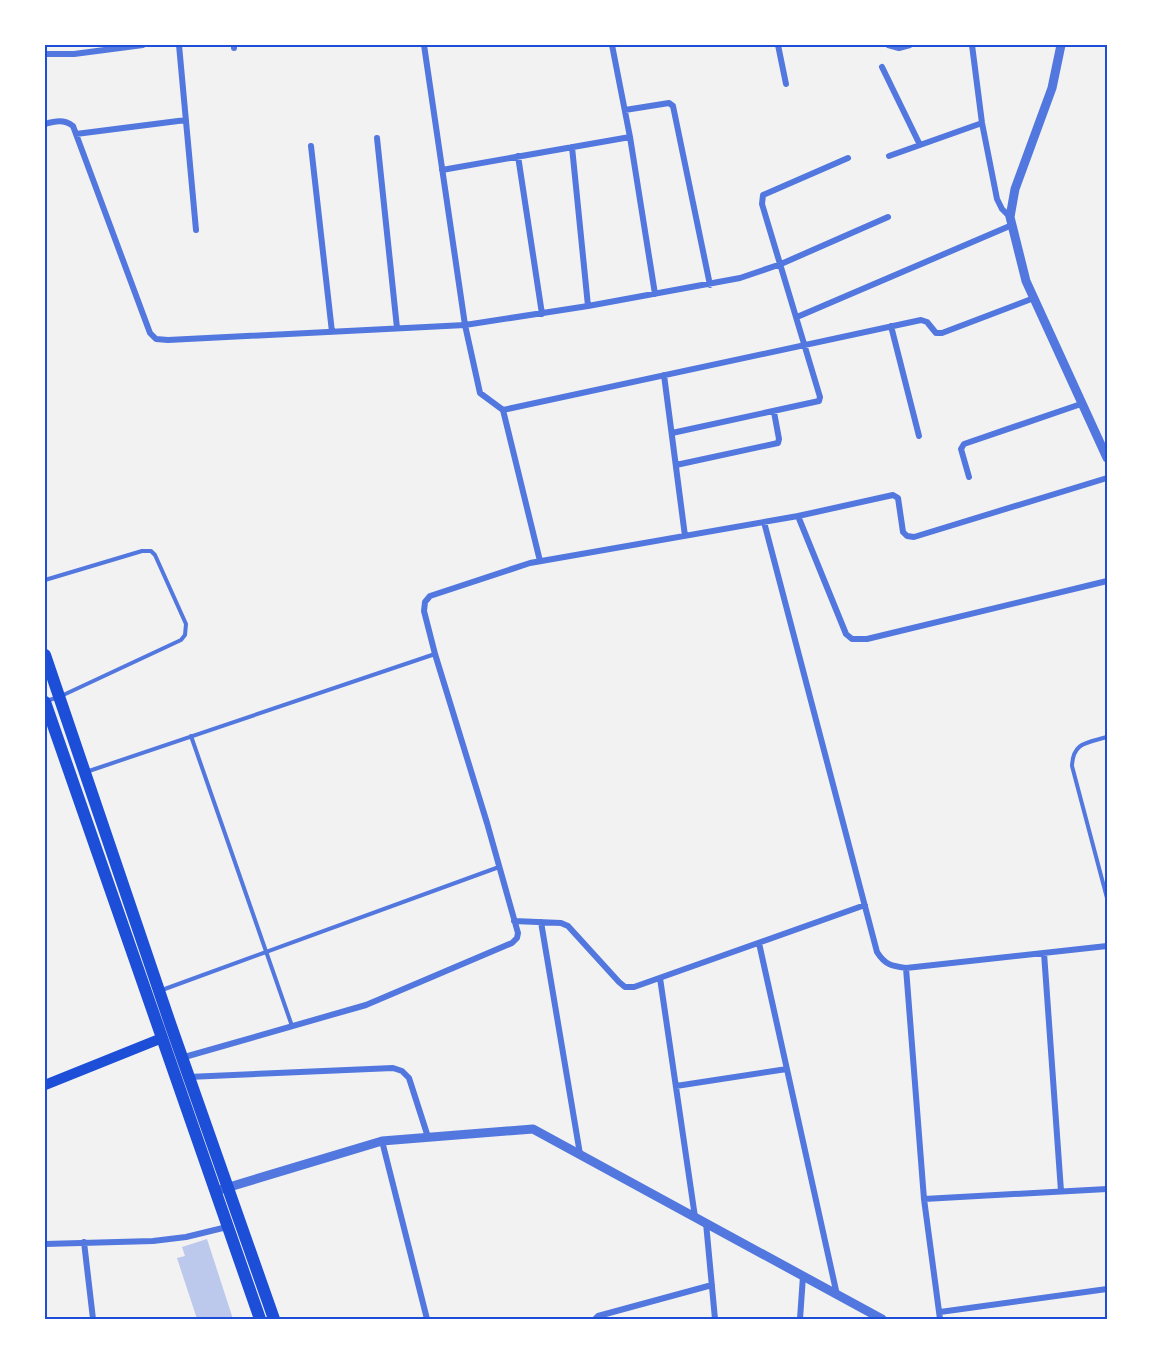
<svg xmlns="http://www.w3.org/2000/svg" width="1152" height="1364" font-family="'DM Sans',sans-serif">
<style>
.building{fill:#bdc9ec}
.lines{fill:none;stroke-linecap:round;stroke-linejoin:round}
.service{stroke:#5277de;stroke-width:4}
.minor{stroke:#5277de;stroke-width:6}
.tertiary{stroke:#5277de;stroke-width:9}
.secondary{stroke:#1d4ed8;stroke-width:10}
.trunk{stroke:#1d4ed8;stroke-width:12}
.neatline{fill:none;stroke:#1d4ed8;stroke-width:2}
</style>
<rect width="100%" height="100%" fill="#f2f2f2"/>
<path class="building" d="M207,1239l26,80h-36l-20,-61 8,-2 -3,-9z"/>
<g class="lines">
<path class="service" d="M45,580l97,-29h9l4,4 31,69 -1,11 -4,5 -122,57 -13,4
M191,736l101,290
M1107,737c-20,6 -34,5 -35,29l35,132
M86,772l349,-118
M162,990l337,-123"/>
<path class="minor" d="M179,45l17,185
M234,45v3
M424,45l41,280 15,68 23,17 37,151
M612,45l18,92 25,157
M778,45l8,39
M888,45l11,3 11,-3
M972,45l10,78 15,76 5,10 8,8
M45,54h29l69,-9
M882,67l38,78
M625,110l44,-7 4,3 37,179
M45,124c10,-3 19,-5 28,2l77,207 6,6 12,1 297,-15 123,-19 152,-28 41,-14 107,-47
M76,134l110,-14
M377,138l20,190
M311,146l21,186
M572,147l16,159
M518,156l24,158
M889,156l93,-33
M442,170l188,-33
M797,317l215,-92
M891,326l28,110
M664,375l21,161
M503,410l418,-90 6,2 9,11h6l92,-35
M672,433l147,-32 1,-4 -58,-193 1,-9 85,-37
M676,465l102,-22 1,-4 -5,-27
M969,477l-8,-28 3,-5 117,-40
M798,516l95,-21 5,3 5,34 4,4 7,1 193,-59
M764,522l113,430c8,13 15,14 29,16
M514,921l47,2 7,3 51,56 6,5h9l231,-82
M541,922l39,232
M759,943l78,352
M1044,953l17,238
M660,978l35,239
M181,1058l185,-53 146,-62 5,-5 1,-5 -31,-110 -52,-169 -11,-43 1,-9 5,-6 100,-33 268,-47 48,118 6,5h15l240,-58
M188,1077l205,-9 9,3 7,7 19,59
M676,1086l111,-17
M382,1141l45,178
M924,1199l-18,-231 201,-22
M706,1223l9,96
M84,1242l9,77
M45,1244l108,-3 33,-4 41,-10
M940,1312l167,-23
M595,1319l3,-3 114,-31
M800,1319l3,-43
M940,1319l-16,-120 183,-10"/>
<path class="tertiary" d="M1061,45l-9,43 -37,101 -5,28 16,64 81,177
M216,1191l166,-50 151,-12 349,190"/>
<path class="secondary" d="M45,1085l117,-47"/>
<path class="trunk" d="M45,655l126,371 103,293
M45,702l215,617"/>
</g>
<rect width="1152" height="1364" fill="none" stroke="#ffffff" stroke-width="93"/>
<rect x="46" y="46" width="1060" height="1272" class="neatline"/>
</svg>
